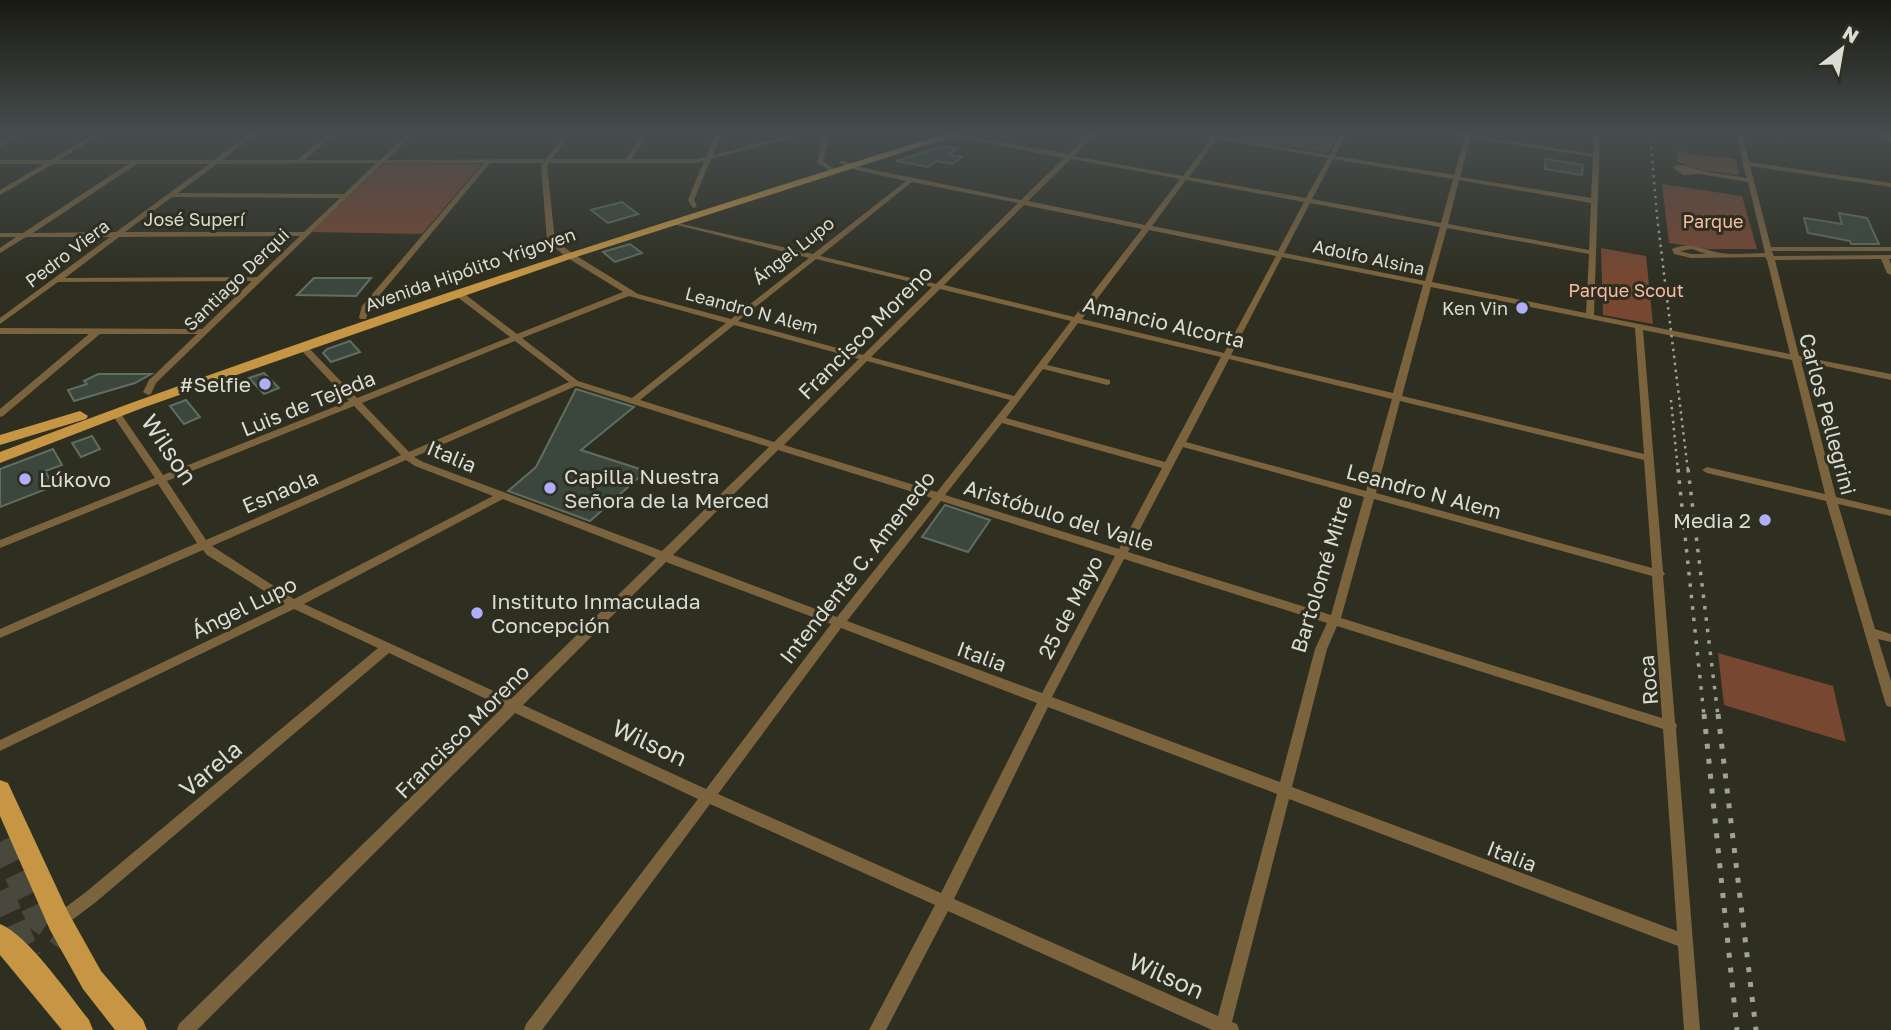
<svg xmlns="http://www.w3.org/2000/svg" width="1891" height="1030" font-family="'Golos Text',sans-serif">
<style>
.green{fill:#774732}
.building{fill:#3b473c;stroke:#606d61;stroke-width:2}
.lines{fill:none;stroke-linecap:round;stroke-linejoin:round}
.primary-tunnel{stroke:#48493c;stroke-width:24;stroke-dasharray:24 12;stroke-linecap:butt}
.minor{fill:#7b633e;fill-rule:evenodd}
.secondary{fill:#a68043;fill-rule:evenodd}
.primary{fill:#c79645;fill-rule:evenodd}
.rail-far2{stroke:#a0a197;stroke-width:2.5;stroke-dasharray:2.5 4.5;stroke-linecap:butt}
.rail-far1{stroke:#a0a197;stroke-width:3.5;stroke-dasharray:3.5 8;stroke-linecap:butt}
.rail{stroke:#a0a197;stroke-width:5;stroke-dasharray:5 10;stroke-linecap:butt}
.poi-dot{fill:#b0aefa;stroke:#2e2f21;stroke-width:2.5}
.labels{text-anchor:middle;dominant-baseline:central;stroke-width:6;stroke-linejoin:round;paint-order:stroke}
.far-street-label{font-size:18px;fill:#dbdcd3;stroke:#2e2f21}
.far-park-label{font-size:18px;fill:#fbbba0;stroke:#2e2f21}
.far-poi-label{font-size:18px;fill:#dbdcd3;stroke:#2e2f21;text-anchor:end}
.street-label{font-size:21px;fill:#dbdcd3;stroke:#2e2f21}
.poi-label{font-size:21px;fill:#dbdcd3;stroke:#2e2f21;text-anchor:start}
.near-street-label{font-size:24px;fill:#dbdcd3;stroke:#2e2f21}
</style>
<rect width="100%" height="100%" fill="#2e2f21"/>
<path class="green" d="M1227,133h112l-11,20 -103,-17z
M1677,150l16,5 38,3 5,2 3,15 -37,-5 -24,-8z
M389,163l93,1 -60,70 -110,-2 70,-67z
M1662,184l80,12 15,53h-50l-38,-6z
M1601,248l45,8 7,68 -50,-9z
M1718,653l115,33 13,56 -122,-37z"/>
<path class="building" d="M944,146l12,3 -7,6 13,2 -9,7 -17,-3 -8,6 -32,-6z
M1546,159l37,6 -1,10 -37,-6z
M622,202l16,12 -30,9 -17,-13z
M1839,213l28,5 12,26h-28l-1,-3 -42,-8 -4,-15 38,6z
M630,244l12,9 -27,9 -12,-10z
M314,278h57l-15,18 -59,-1z
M350,341l10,11 -29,10 -8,-9 4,-4z
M264,373l15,15 -15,6 -15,-16z
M98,374h53l-16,9 -61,18 -6,-11 19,-6 -3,-3z
M576,389l58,18 -53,43 65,21 -56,50 -82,-30 28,-24z
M186,400l14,17 -16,7 -14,-18z
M92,436l8,13 -19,8 -9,-14z
M53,449l9,16 -17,6 9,15 -54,21v-38z
M945,505l45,15 -22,32 -46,-15z"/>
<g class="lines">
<path class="primary-tunnel" d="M0,842l39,78 28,19
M0,891l30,67"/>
<path class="minor" d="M17,133h7l-24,14v-5z
M96,133h7l-44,27h155l36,-27h7l-35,27h75l32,-27h6l-30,27h75l28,-27h6l-27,27 159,-1 19,-26h6l-19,26h74l16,-26h6l-16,26h65l9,-2 10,-24h6l-9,22 86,-22h10l-98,26 -17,41 3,6 -3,2 -2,-1 -4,-7 16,-39 -7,2h-148l-2,3 8,74 17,13 66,41 93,25 78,-61 -140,-35v-2l144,33 93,-73 -50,-11 -16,-7v-2h4l16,6 161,33 43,-42 -114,-22v-2l2,-1 116,21 22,-21h6l-22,23 109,20 29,-38 -25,-5 27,2 2,-2h6l-2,3 109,19 12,-22h6l-12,23 119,19 11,-38 -19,-4h26v2l121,19 1,-21h6l-6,182 196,39 -23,-94 -2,-3 -74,1 -17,-4 -2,-5c17,-8 31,1 49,4 14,2 30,0 44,0l-17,-71 -48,-8 -17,1 -11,-8c12,-5 16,0 28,3 15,4 31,5 47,8l-5,-15 1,-1 -7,-29h6l7,29 142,21v4l-141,-21 21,81h120v4h-119l2,5 117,-1v4h-2l2,5v11l-4,-2 -6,-14 -106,1 24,96 92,18v6l-90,-19 35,136 55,13v6l-53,-12 37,125 16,5v8l-13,-3 13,42v26l-4,-1 -2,-4 -59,-201 -119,-28 -5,-3 5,-3 118,27 -33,-134 -149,-30 20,241 2,3 -2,2 12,146 2,4 -1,3 24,301h-16l-6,-84 -389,-147 -57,223 5,2 2,6h-27l-264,-119 -62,119h-17l66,-125 -225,-101 -168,226h-18l2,-6 172,-225 -183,-86 -318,317h-20l2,-6 324,-317 -114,-54 -293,249 -32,24 -5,2 -5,-2 -3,-5 3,-5 32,-24 292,-244 -84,-39 -294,142v-11l285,-136 -78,-49 -4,-5 -203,88v-9l197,-86 -39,-59 -158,64v-8l155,-62 -44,-65 2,-2h6l44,64 186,-74 -49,-52v-4h6l51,53 153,-61 -54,-41v-4h6l55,42 106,-42 -57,-35 -19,-16 -6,-75 2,-3h-53l-121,145 -3,11h-6l-1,-2 3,-11 122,-143h-101l-227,220 -5,11 -3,1 -5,-3 6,-12 48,-46h-97l-97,82 -3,1v-8l89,-75h-89v-6l202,1 50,-48 -194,1 -58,42v-6l110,-81h-84l-26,16v-5l16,-11h-16v-4h23l105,-69h-75l-53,31v-5l44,-26h-44v-4h50zM1471,138l122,19 -2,41 -131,-21zM1217,139l111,19 -22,40 -117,-21zM1071,159l109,20 -35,46 -117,-24zM1333,159l120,20 -12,44 -129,-24zM376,163l-32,31 -166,-1 39,-29zM137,164h72l-93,68 -83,1zM1186,180l118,22 -26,49 -126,-25zM1459,180l132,23 -2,47 -141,-26zM912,182l106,21 -82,81 -116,-28zM172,197l168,1 -36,34h-179zM1310,203l130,24 -15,54 -141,-28zM1024,205l118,24 -68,88 -130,-32zM1447,228l142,26 -3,59 -154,-31zM1149,230l127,26 -52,97 -142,-34zM300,236l-43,41 -192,1 54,-41zM1692,249l14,5h-15l-11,-3zM1282,257l141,28 -30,108 -162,-38zM816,259l116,28 -69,68 -125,-34zM1431,287l204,41 9,126 -242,-58zM940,289l131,32 -57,75 -143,-39zM629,296l97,27 -94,75 -54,-17 -56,-43zM1078,323l143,34 -56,105 -159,-44 37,-49 64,16 3,-1v-4l-63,-15zM734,325l125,34 -85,83 -134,-42zM515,341l54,41 -160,70 -47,-49zM1229,359l163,40 -26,92 -180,-49zM867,361l143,39 -73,92 -153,-47zM576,386l193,61 -107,104 -239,-89 -9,-5zM1400,401l244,59 8,108 -276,-75zM354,406l47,49 -195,85 -39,-59zM1002,423l160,45 -43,81 -174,-54zM1183,447l181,50 -33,118 -203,-63zM778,450l154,48 -95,119 -164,-62zM406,460l9,6 78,30 -199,103 -82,-53zM503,499l153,59 -145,141 -207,-95zM1374,499l278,77 10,142 -321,-100zM941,501l174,55 -73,137 -195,-72zM1124,559l203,64 -12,26 -35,133 -228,-85zM666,562l165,62 -125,165 -183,-84zM1337,626l326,103 14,202 -385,-144 35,-138zM841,628l196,75 -96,190 -223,-99zM1048,707l229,87 -59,222 -264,-117z
M824,133h6l-7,28 12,9v2h-4l-14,-10z"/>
<path class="secondary" d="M1882,133h9v9l-3,-1z"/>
<path class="primary" d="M948,133h15l-390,125 -428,149 -145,56v-11c312,-119 630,-220 948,-319z
M80,411l8,5 -2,3 -86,26v-10z
M0,780l8,3 60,129 33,59 42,49 4,10h-32l-32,-41 -33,-59 -50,-114z
M0,924c28,11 69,71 89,96l4,10h-31l-62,-75z"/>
<path class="rail-far2" d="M1650,133l7,83 31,255
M1671,400l7,71"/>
<path class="rail-far1" d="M1678,469l26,247
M1688,469l30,247"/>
<path class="rail" d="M1704,714l33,316
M1718,714l38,316"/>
</g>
<linearGradient id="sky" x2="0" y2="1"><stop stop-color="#191a12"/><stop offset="0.48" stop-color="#464d4e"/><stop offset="1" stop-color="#464d4e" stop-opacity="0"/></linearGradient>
<rect width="1891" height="277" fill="url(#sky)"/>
<g class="poi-dot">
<circle cx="1522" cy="308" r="7"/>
<circle cx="265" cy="384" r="7"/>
<circle cx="25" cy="479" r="7"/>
<circle cx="550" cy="488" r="7"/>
<circle cx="1765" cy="520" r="7"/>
<circle cx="477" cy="613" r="7"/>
</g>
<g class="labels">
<g class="far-street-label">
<text x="194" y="219">José Superí</text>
<text transform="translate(793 250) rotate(-38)">Ángel Lupo</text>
<text transform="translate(67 253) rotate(-37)">Pedro Viera</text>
<text transform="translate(1369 257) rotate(12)">Adolfo Alsina</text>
<text transform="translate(470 269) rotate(-19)">Avenida Hipólito Yrigoyen</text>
<text transform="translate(236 279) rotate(-44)">Santiago Derqui</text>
<text transform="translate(752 310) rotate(15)">Leandro N Alem</text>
</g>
<g class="far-park-label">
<text x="1713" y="221">Parque</text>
<text x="1626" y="290">Parque Scout</text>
</g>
<g class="far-poi-label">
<text x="1508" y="308">Ken Vin</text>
</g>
<g class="street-label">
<text transform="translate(1164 322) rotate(13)">Amancio Alcorta</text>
<text transform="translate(865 332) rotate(-45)">Francisco Moreno</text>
<text transform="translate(308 403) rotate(-22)">Luis de Tejeda</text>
<text transform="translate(1828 414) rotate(75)">Carlos Pellegrini</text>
<text transform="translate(452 456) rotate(23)">Italia</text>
<text transform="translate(280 491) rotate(-23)">Esnaola</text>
<text transform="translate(1424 491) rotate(15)">Leandro N Alem</text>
<text transform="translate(1059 515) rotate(17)">Aristóbulo del Valle</text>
<text transform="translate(857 567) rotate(-52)">Intendente C. Amenedo</text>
<text transform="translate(1321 574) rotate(-73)">Bartolomé Mitre</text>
<text transform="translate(244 607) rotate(-26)">Ángel Lupo</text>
<text transform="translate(1070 607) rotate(-62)">25 de Mayo</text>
<text transform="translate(982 656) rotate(20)">Italia</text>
<text transform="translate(1648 680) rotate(-95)">Roca</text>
<text transform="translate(462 731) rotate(-45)">Francisco Moreno</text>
<text transform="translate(1512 856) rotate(21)">Italia</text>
</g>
<g class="poi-label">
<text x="251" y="384" text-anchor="end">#Selfie</text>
<text x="564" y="476">Capilla Nuestra<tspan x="564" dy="24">Señora de la Merced</tspan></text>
<text x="39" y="479">Lúkovo</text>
<text x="1751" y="520" text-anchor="end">Media 2</text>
<text x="491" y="601">Instituto Inmaculada<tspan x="491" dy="24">Concepción</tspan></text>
</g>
<g class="near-street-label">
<text transform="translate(170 449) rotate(56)">Wilson</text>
<text transform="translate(650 742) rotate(25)">Wilson</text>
<text transform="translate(210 768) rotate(-40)">Varela</text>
<text transform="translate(1167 975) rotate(24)">Wilson</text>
</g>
</g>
<g transform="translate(1842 49) rotate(31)" stroke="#2e2f21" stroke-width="5" paint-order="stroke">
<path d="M0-5L12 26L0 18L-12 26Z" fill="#dbdcd3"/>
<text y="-10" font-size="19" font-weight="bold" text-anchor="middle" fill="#dbdcd3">N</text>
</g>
</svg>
